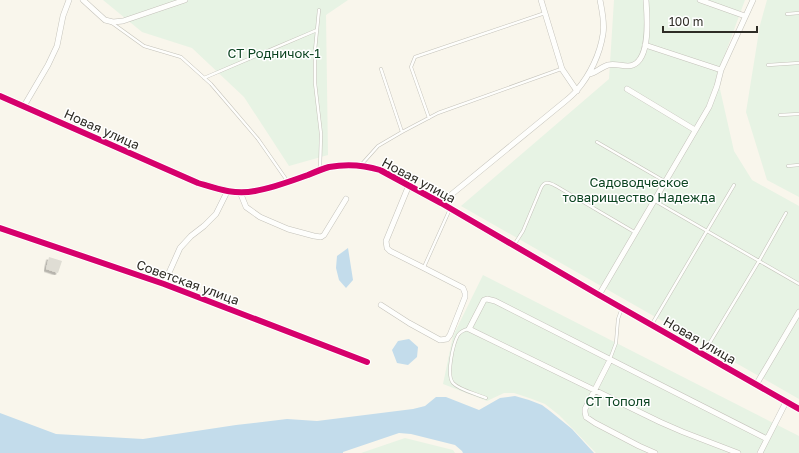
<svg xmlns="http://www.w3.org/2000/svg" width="799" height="453" font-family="'Golos Text',sans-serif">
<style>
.green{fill:#e7f3e4}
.water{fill:#c3dceb}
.building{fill:#dfddd4;filter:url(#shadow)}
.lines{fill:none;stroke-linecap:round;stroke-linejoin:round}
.service-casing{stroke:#c4c2ba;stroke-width:3.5}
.minor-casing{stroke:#c4c2ba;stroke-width:6}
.tertiary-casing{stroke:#c4c2ba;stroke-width:7}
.service{stroke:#fefefc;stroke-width:2.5}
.minor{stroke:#fefefc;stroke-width:5}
.tertiary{stroke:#fefefc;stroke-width:6}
.cycleway-casing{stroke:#fff;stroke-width:8}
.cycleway{stroke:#d6006c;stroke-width:6}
.labels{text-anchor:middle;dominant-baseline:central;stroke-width:3;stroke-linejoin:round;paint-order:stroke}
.park-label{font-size:13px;fill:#0c4421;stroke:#fff}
.street-label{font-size:13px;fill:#2e2c25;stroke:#fff}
</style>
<defs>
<filter id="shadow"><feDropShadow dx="-2.5" dy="2.5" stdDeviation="0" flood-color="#0004"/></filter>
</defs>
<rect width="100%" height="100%" fill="#f9f6ec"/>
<path class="green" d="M103,0h245l-22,15 2,140 -39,11 -45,-69 -52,-49 -50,-16z
M614,0h131l-28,76 17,75 18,29 47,26v193l-338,-193 148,-127z
M767,0h32v197l-32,-17 -21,-68 14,-87z
M483,275l316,161v17h-203l-24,-25 -13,-13 -14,-11 -13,-5 -18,-6h-10l-17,8 -44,-17 10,-48z
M405,438l48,12 2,3h-94z"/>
<path class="water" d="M348,248l5,32 -7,8 -7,-8 -3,-12 1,-12z
M409,339l9,8 -1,10 -9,8 -11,-2 -5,-13 6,-9z
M515,396l14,4 13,5 8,6 22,18 22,24h-131l-1,-2 -7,-6 -44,-11 -12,-1 -56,19v1h-343v-40l56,21 87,5 93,-14 51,-6 30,2 96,-12 12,-3 11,-9h10l33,13 21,-12z"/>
<path class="building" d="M49,257l13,4 -4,12 -12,-4z"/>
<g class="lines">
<g class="service-casing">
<path id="service" d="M319,10l-4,40v33l6,51 -1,36
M787,14l12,-1
M112,23l32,23 37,11 30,27 47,55 30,43
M768,65l31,-2
M381,69l21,63
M204,78l113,-48
M780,115l19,-1
M429,118l-18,-51 4,-10 130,-44
M597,142l69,40
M361,165l17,-19 24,-14 36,-19 123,-44
M788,166l11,-1
M655,201l144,83
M514,245l9,-14 18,-43c4,-8 9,-5 15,-2l80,47
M424,267l26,-58
M652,324l82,-139
M468,329c-4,1 -7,2 -10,6 -5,9 -12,40 -5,48 6,7 24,11 33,15
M703,354l56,-93 27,-48
M610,359l6,-16 2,-24 4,-11"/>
</g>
<g class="minor-casing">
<path id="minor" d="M83,0l22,20 8,2 10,-1 62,-21
M541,0l21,69 15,22
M700,0l45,16
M645,45l76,25
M589,74c7,-1 12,-7 19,-9 9,-2 19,3 25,0 18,-7 14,-50 13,-65
M627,89l68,41
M24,106l24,-41 9,-19 6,-30 6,-16
M240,192l6,15 14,10 28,12 26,7 7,1 3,-2 22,-36
M441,203l122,-100c5,-4 10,-8 14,-13 13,-15 23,-36 26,-56 2,-11 -1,-23 -3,-34
M0,228l164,56 203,78
M164,284l16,-36 11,-12 13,-10 12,-12 11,-22
M599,295l110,-188 8,-21 4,-16 32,-70
M381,305l28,18 31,17 7,-1 3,-4 15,-38v-4l-2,-5 -39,-20 -34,-17 -3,-3 -1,-7 23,-56
M610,360l-25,49v3l1,5 9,6 44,23 16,7
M756,385l43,-73
M738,453l-55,-21 -23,-10 -191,-93 15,-29 3,-1 8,2 272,138
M760,453l26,-51"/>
</g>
<g class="tertiary-casing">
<path id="tertiary" d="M0,96l198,87c20,6 36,12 57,8 18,-3 36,-10 53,-16 7,-3 14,-6 21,-8 16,-3 35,-2 51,3l61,33 158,92 200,114"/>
</g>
<use href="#service" class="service"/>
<use href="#minor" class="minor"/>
<use href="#tertiary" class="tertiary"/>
<g class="cycleway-casing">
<path id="cycleway" d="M0,96l198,87c20,6 36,12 57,8 18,-3 36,-10 53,-16 7,-3 14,-6 21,-8 16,-3 35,-2 51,3l61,33 158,92 200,114
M0,228l164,56 203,78"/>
</g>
<use href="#cycleway" class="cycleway"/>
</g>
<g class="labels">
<g class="park-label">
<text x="274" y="53">СТ Родничок-1</text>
<text x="639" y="182">Садоводческое<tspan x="639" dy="15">товарищество Надежда</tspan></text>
<text x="618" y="401">СТ Тополя</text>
</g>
<g class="street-label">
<text transform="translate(102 129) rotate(24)">Новая улица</text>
<text transform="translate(419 180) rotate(28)">Новая улица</text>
<text transform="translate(188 282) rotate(20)">Советская улица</text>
<text transform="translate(700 340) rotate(30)">Новая улица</text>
</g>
</g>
<path d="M663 26v6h94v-6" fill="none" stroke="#2e2c25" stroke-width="2"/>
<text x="669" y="26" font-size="12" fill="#2e2c25" stroke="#ffffff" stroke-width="3" paint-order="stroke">100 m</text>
</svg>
